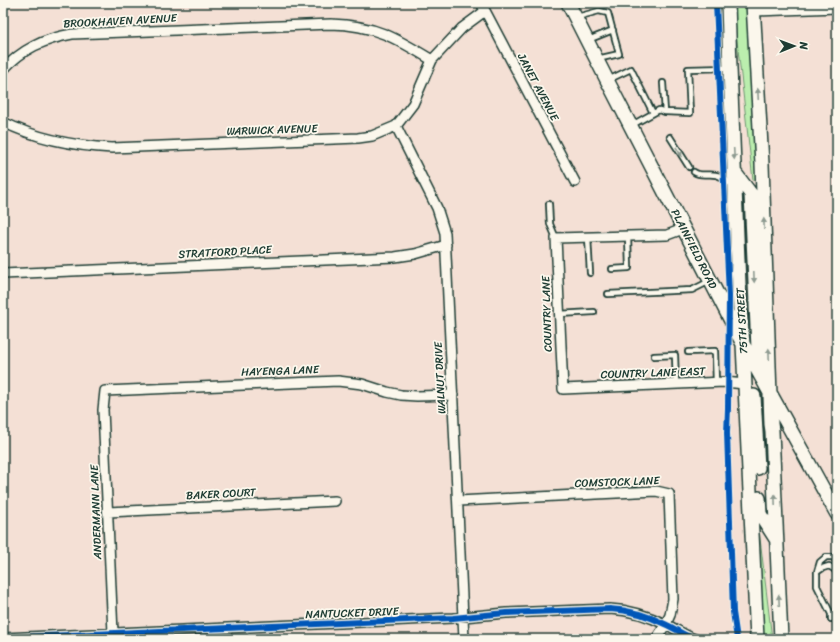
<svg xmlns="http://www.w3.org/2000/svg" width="840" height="642" font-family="Sriracha,sans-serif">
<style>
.green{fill:#bbeeae;stroke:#6d9671}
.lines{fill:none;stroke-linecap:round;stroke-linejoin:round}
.lane-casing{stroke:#1f3d34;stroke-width:8}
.street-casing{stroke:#1f3d34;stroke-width:12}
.secondary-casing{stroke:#1f3d34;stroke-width:16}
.path{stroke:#1f3d34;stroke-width:1.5;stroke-dasharray:1 3;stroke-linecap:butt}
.lane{stroke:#fbf7ec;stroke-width:4.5}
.street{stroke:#fbf7ec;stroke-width:9}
.secondary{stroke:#fbf7ec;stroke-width:13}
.cycleway-casing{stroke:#fbf7ec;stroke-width:8}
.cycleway{stroke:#0057b8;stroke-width:6}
.oneway{fill:#8d9a90}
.labels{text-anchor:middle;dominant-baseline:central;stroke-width:3.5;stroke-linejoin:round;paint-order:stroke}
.street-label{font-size:11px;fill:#1f3d34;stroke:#fbf7ec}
</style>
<rect width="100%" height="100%" fill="#f4e0d5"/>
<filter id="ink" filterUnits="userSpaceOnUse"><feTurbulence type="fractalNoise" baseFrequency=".025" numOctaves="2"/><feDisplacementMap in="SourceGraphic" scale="8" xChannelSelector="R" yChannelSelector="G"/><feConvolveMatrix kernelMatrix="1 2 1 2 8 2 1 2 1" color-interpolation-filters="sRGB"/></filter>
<g filter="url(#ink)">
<path class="green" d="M734,3h12l10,177h-3l-17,-148z
M757,530h2l13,109h-10z"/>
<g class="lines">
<g class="lane-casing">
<path id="lane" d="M577,17l22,-6 9,2 11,41 -22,5
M588,40l25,-10
M608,80l23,-11 22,44
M663,83l2,29
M632,125l27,-15 6,2 25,1 -2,-44 40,-1
M670,137l19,30
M694,172c7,5 14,1 22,3 6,1 11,6 16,10
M549,204l1,20 6,14
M588,237l2,36
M612,269l17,-1 -1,-32
M608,294l84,-4 18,-9
M559,314l35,-2
M688,352l27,-1 1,31
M654,356l21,-1 1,29
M817,572l3,-10 6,-5h7l4,5
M831,619v-5l-14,-28v-14l6,-4 6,-2 5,3 3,4"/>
</g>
<g class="street-casing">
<path id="street" d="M481,3l94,179
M754,11l83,-3
M3,70c19,-21 41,-31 69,-36l259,-10c44,1 65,14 101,36
M3,122c34,17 71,24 109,26l246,-10 14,-2 24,-10 17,-22 19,-44 30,-32 23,-17
M396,126l41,82 8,25 19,406
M683,229l-16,6 -111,3 7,151 161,-7 21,2
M3,274l392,-17 20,-3 31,-9
M458,501l198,-10 13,3 4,105 -3,16 -4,9 -10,15
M108,512l227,-11
M113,633l-10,-223 2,-19 233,-10 24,3 25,8 14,3 16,1 36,-1
M3,638l450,-20 53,-5 104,-4c20,1 39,7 57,16 9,4 18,11 28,14"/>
</g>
<g class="secondary-casing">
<path id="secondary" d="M568,3l39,77 136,264 94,170
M728,3l2,65 10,241 3,35 14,295
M753,3l9,161 9,260 1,7 9,208
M735,173l16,21 8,176
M754,396l4,72
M759,498l1,16 16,25"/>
</g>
<path class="path" d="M728,363l6,5"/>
<use href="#lane" class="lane"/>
<use href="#street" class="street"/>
<use href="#secondary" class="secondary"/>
<g class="cycleway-casing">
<path id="cycleway" d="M716,3l13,293 -1,112 -1,25 6,179 4,27
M3,638l450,-20 53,-5 104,-4c20,1 39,7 57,16 9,4 18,11 28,14"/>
</g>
<use href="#cycleway" class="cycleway"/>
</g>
<defs><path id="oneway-solid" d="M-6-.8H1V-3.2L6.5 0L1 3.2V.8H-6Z"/></defs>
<g class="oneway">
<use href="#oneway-solid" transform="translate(758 94) rotate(-93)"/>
<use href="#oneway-solid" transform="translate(679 152) rotate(59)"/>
<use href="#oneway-solid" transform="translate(734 154) rotate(87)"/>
<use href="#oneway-solid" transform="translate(764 224) rotate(-92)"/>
<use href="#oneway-solid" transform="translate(754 277) rotate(88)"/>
<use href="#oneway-solid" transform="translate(769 354) rotate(-92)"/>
<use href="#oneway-solid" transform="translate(775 500) rotate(-92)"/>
<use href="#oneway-solid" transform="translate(779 600) rotate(-93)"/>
</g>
</g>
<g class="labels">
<g class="street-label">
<text transform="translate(120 21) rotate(-3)">BROOKHAVEN AVENUE</text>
<text transform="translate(538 87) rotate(62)">JANET AVENUE</text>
<text transform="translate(272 130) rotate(-2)">WARWICK AVENUE</text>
<text transform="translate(694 249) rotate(63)">PLAINFIELD ROAD</text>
<text transform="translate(225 252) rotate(-3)">STRATFORD PLACE</text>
<text transform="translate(547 314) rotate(-92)">COUNTRY LANE</text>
<text transform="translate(742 321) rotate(-93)">75TH STREET</text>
<text transform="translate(280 371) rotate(-2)">HAYENGA LANE</text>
<text transform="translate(653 373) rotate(-2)">COUNTRY LANE EAST</text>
<text transform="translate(440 378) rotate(-93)">WALNUT DRIVE</text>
<text transform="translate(617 482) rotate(-2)">COMSTOCK LANE</text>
<text transform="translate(221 494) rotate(-3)">BAKER COURT</text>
<text transform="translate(96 512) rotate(-92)">ANDERMANN LANE</text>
<text transform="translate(352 613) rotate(-2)">NANTUCKET DRIVE</text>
</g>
</g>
<rect width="840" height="642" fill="none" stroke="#fbf7ec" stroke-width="16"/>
<rect x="8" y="8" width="824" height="626" fill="none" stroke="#1f3d34" stroke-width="1.5" filter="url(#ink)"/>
<g transform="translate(794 46) rotate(89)" stroke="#fbf7ec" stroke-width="3" paint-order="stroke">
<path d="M0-3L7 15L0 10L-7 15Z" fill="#1f3d34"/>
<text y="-6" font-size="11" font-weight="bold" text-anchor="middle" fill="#1f3d34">N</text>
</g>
</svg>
